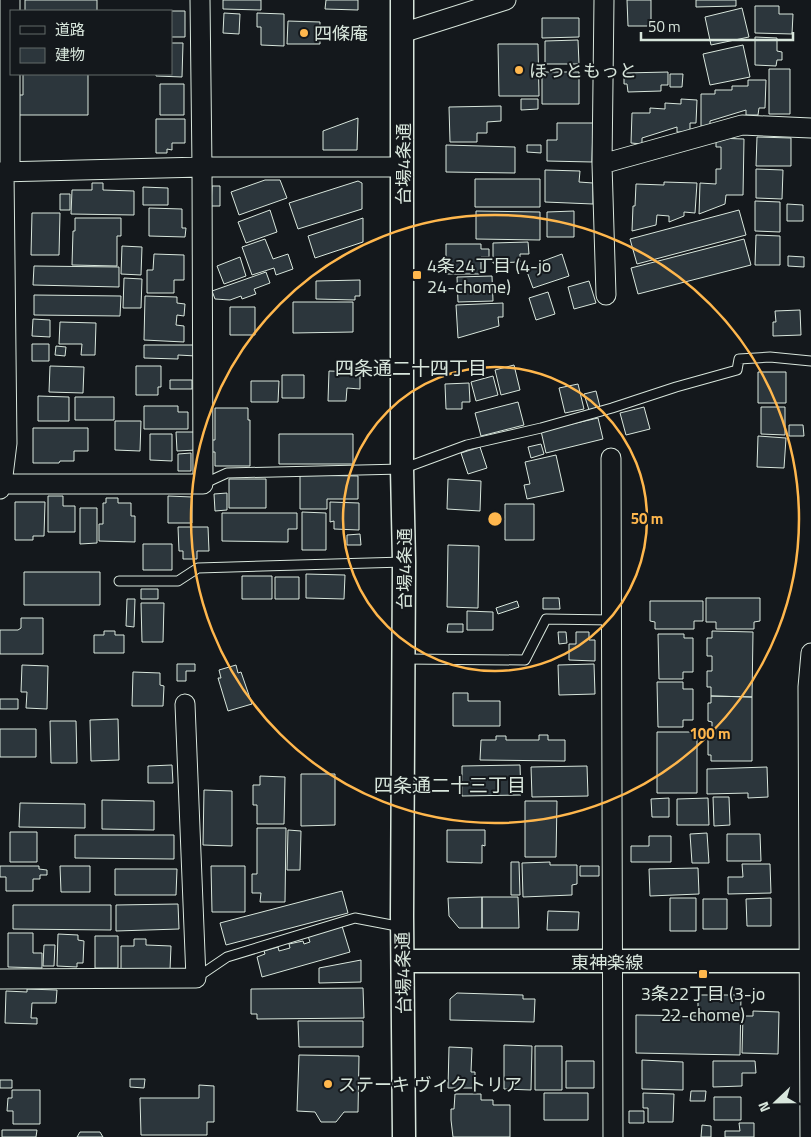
<svg xmlns="http://www.w3.org/2000/svg" width="811" height="1137" font-family="'Titillium Web','Noto Sans JP',sans-serif">
<style>
.building{fill:#2c363c;stroke:#d8e6dc}
.lines{fill:none;stroke-linecap:round;stroke-linejoin:round}
.service-casing{stroke:#d8e6dc;stroke-width:11}
.minor-casing{stroke:#d8e6dc;stroke-width:21}
.tertiary-casing{stroke:#d8e6dc;stroke-width:25}
.service{stroke:#14181c;stroke-width:9}
.minor{stroke:#14181c;stroke-width:19}
.tertiary{stroke:#14181c;stroke-width:22}
.ring{fill:none;stroke:#ffb74d;stroke-width:2.5}
.poi-dot{fill:#ffb74d;stroke:#14181c;stroke-width:2}
.labels{text-anchor:middle;dominant-baseline:central;stroke-width:4;stroke-linejoin:round;paint-order:stroke}
.poi-label{font-size:18px;fill:#d8e6dc;stroke:#14181c;text-anchor:start}
.street-label{font-size:18px;fill:#d8e6dc;stroke:#14181c}
.neighbourhood-label{font-size:19px;fill:#d8e6dc;stroke:#14181c}
.centre{fill:#ffb74d;stroke:#14181c;stroke-width:2.5}
.ring-label{font-size:15px;text-anchor:middle;font-weight:bold;fill:#ffb74d;stroke:#14181c;stroke-width:4;stroke-linejoin:round;paint-order:stroke}
</style>
<rect width="100%" height="100%" fill="#14181c"/>
<path class="building" d="M25,0h72v11h-72z
M223,0h38v10l-38,-1z
M326,0h32v10l-33,-1z
M627,0h24v26h-23z
M696,0h40v6l-40,1z
M755,6h24v8h14l-1,20 -37,-1z
M742,8l7,29 -38,8 -6,-28z
M155,11h30v26h-14v-26z
M224,13l16,1 -1,20 -16,-1z
M257,13l27,1v32l-23,-1v-18h-4z
M542,18h37v19l-37,1z
M288,21l32,1v22h-33z
M755,37l22,1v13l5,1v8h-5l-1,6 -21,-1z
M578,40l1,24h-34v-23z
M171,43h12l-1,34 -26,-1v-2h15z
M498,44h40l1,52h-40z
M743,45l7,32 -40,8 -7,-31z
M769,69h21v45h-21z
M542,72h37v32h-37z
M668,72v13h-7v6l-33,1 -1,-8h-3v-11z
M23,74h65v41h-69v-20h4z
M670,74h13l-1,13h-12z
M748,80h18l-1,28h-6l-1,7h-12v-5l-36,11v6l-9,-1v-32h14v-4h17v-4h16z
M160,84h24v31h-24z
M521,99h17v10l-17,1z
M681,99l16,1 -1,23h-6v9h-13v-5l-35,11v6l-11,-1 1,-30h18v-5l15,1v-6l16,1z
M501,106v15l-14,1v11h-10v9h-27l-1,-35z
M358,118l-1,32h-34v-19z
M156,119h29v24h-13v7l-5,-1v4h-11z
M557,123h36l-1,39 -45,-1v-21h10z
M757,137l34,1v28h-35z
M716,138l28,1 -1,56h-17l-1,9 -26,10 1,-31 16,1v-15h5v-22h-5z
M446,145l69,2v26l-69,-1z
M527,145h14v8l-14,-1z
M756,169l27,1 -1,29 -26,-1z
M545,170l35,1 -1,11 14,1v21l-48,-2z
M475,179h65v28h-65z
M265,180h15l7,18 -48,17 -8,-23z
M358,181l4,2v26l-64,20 -9,-26z
M664,182l33,1 -2,30 -11,-1v4l-15,6v-6l-12,-1 -1,10 -24,6 1,-25h2l1,-22 28,1z
M92,183h11v7l31,1v24l-63,-1 1,-24h20z
M212,186h8v20h-9z
M143,187l25,1v17h-25z
M60,194h10v16h-10z
M755,201l25,1v30l-25,-1z
M787,204l16,1v16h-16z
M149,208l33,1v19h4l-1,9 -36,-1z
M270,210l7,22 -31,11 -8,-21z
M739,210l7,25 -109,29 -7,-25z
M476,211l64,1v28l-64,-1z
M574,211v26h-27v-25z
M32,213h28l-1,42h-28z
M75,218h46v18h-4v30l-45,-1 1,-34h2z
M363,218v24l-48,16 -7,-22z
M756,235l24,1v29h-25z
M265,239l8,20 15,-5 5,15 -17,6 -2,-7 -22,7 -10,-28z
M744,239l7,26 -113,29 -7,-26z
M528,242l1,12h-9v8l-27,1v-20z
M446,244h35v5h8v8h-8v17h-35z
M122,246l20,1 -1,28 -20,-1z
M154,254l30,1v25h-10v13h-27v-23h6z
M562,254l7,22 -36,12 -7,-19 18,-5 -1,-3z
M788,256l16,1v10l-16,-1z
M240,257l6,19 -22,8 -7,-18z
M34,266l85,1v20l-86,-2z
M266,272l4,11 -16,6 2,5 -14,5 -1,-3 -11,4 -15,-1 -3,-8z
M492,276l1,25 -35,1 -1,-25z
M124,278l18,1 -1,29h-18z
M360,280v16h-5v4l-39,-1v-18z
M589,281l7,22 -22,6 -6,-22z
M548,292l7,22 -19,6 -7,-22z
M34,295l87,1 -1,20 -86,-1z
M145,296l32,1v6l8,1 -1,12 -7,-1 -1,10 8,1v16l-40,-2z
M293,302h60v30l-60,1z
M503,303v14h-5l1,9 -41,12 -2,-33z
M230,307h25v28h-25z
M800,310l1,25 -28,1v-14h3l-1,-11z
M33,319l17,1v17l-18,-1z
M60,322l36,1 -1,32h-14l1,-11h-23z
M32,344h17v17h-17z
M144,345h52v11l-18,-1v4l-34,-1z
M56,346l10,1 -1,9 -10,-1z
M514,365l6,25 -19,5 -6,-25z
M50,366l34,1 -1,26 -34,-1z
M136,366h25v21h-3v8h-22z
M329,371l31,1v17l-13,-1 -1,13h-18z
M758,372h28v31h-28z
M282,375h22v23h-22z
M493,376l5,19 -22,6 -5,-19z
M170,380h22v9h-22z
M251,381h28l-1,21h-27z
M469,383l1,19h-8v7h-16l-1,-25z
M578,384l6,25 -19,4 -6,-25z
M596,391l4,16 -11,3 -5,-16z
M38,396l31,1v24h-31z
M75,397h39v23h-39z
M518,402l6,23 -43,11 -6,-23z
M144,406h34v6h10v17h-44z
M644,407l6,22 -24,6 -6,-22z
M761,407h24v28l-24,-1z
M215,408h33v12h2v46h-35v-14h-3v-12h3z
M598,418l5,21 -57,14 -5,-22z
M115,421h26l-1,30 -25,-1z
M789,425h14l1,11h-15z
M33,428h55v23h-14v10h-14l-1,2h-26z
M176,432h20l1,18 -20,1z
M150,434h22v27l-22,-1z
M279,434h74v30h-74z
M758,436l28,2 -2,30 -27,-1z
M541,444l3,10 -13,4 -3,-11z
M480,447l7,21 -19,6 -7,-21z
M191,453v18h-13v-17z
M556,455l8,36 -37,8 -3,-14 6,-1 -5,-22z
M300,475l58,1v23h-31v10h-27z
M229,479h37v29h-37z
M448,479l33,2 -1,30 -33,-2z
M227,493v17l-12,1 -1,-17z
M48,496h15v10h12v26h-27z
M168,496l24,1v26h-24z
M106,498h12v5h13v13h4v26l-36,-1v-17h4v-21h3z
M15,502h30l-1,34h-11v4h-18z
M330,502l29,1v27l-25,-1v-8l-4,1z
M505,504h29v36h-29z
M80,508h17v35l-17,1z
M302,512l24,1v37h-24z
M222,513h75v16h-9v13l-66,-1z
M178,527h30l1,24h-12v8h-14v-8h-4z
M360,534l1,11h-14v-10z
M143,544h29v26h-29z
M448,545l31,1 -1,62 -31,-1z
M24,572h76v33h-76z
M306,574l39,1 -1,24 -38,-1z
M242,576h30v23h-30z
M275,577h24v22h-24z
M141,589h17v10h-17z
M543,598h16l1,11h-17z
M706,598h54v23l-6,1v7h-38v-7h-10z
M127,599h8l-1,28 -8,-1z
M517,601l2,6 -21,7 -2,-6z
M650,601h53v20h-9v8h-39v-7l-5,-1z
M141,603h23l-1,39h-21z
M467,611l26,1v18h-26z
M21,618h22v36h-43v-24h18l3,-2z
M448,624h15v8h-16z
M104,631h11v4h9v18h-30v-18h10z
M712,631l41,1 -1,65 -41,-1v-9h-4v-16h5v-15h-5v-18h5z
M558,632h8l1,11 -8,1z
M576,632h13v8h6v21l-26,-1v-16h7z
M658,634h26v4h9v34h-10v7h-24z
M177,664h18v7h-9v10h-9z
M594,664l1,30 -36,1 -1,-30z
M22,665l26,1 -1,43 -21,-1 1,-16h-6z
M236,665l2,8 3,-1 11,32 -24,7 -10,-33h3l-2,-8z
M133,672l27,1v12l4,1 -1,20h-31z
M657,682h26v7h10v31h-10v7h-25z
M453,693h15v8h32v25h-47z
M711,696l41,1v64h-41v-6h-3v-20h4v-13l-4,-1v-18h3z
M0,699h18v10h-18z
M118,719l1,41 -28,1 -1,-41z
M50,721h26l1,42h-26z
M0,729h36v28h-36z
M657,732h40v61h-40z
M539,735h9v5h17v21l-85,-1 1,-20h15v-4h10v4h33z
M172,765l1,18h-25v-17z
M520,765l1,30 -59,1v-30z
M587,766l1,30 -56,1 -1,-30z
M767,767l1,30 -20,1v-5l-41,1v-25z
M301,774h34v51l-34,1z
M260,776l25,1 -1,47h-27v-19h-4v-20h7z
M204,790l28,1v55l-29,-1z
M713,797h16l1,28 -16,1z
M669,798v19h-17l-1,-18z
M708,798l1,27h-32v-26z
M102,800l52,1v29l-52,-1z
M525,801h32l-1,56h-31z
M20,803l65,1v24l-66,-1z
M257,828h29l-1,74h-25l1,-9h-9v-19h5z
M288,830l13,1 -1,39h-13z
M447,830h38v16l-3,-1v18l-35,-1z
M10,832h27v30h-27z
M707,833l2,30h-17l-2,-29z
M727,834h33l1,27h-34z
M75,835h99v24l-99,-1z
M649,836h22v26h-40v-16h18z
M511,862h8l1,33h-9z
M550,862v3h27v19l-5,1v10l-49,2 -1,-34z
M742,864h28l1,29 -43,1v-17h15z
M0,866h39v3l8,1v5h-7v4h-7v12h-27v-14h-6z
M60,866h30v26h-29z
M211,866h34v46h-33z
M580,866h19v10h-19z
M698,868l1,26 -49,2 -1,-27z
M115,869h62l-1,26h-61z
M342,891l6,22 -122,32 -6,-22z
M482,897v31h-23l-10,-12 -1,-18z
M482,897h36l1,31h-37z
M670,898h26v33h-26z
M771,898v28h-24l-1,-27z
M703,899h24v30h-24z
M178,904l1,25 -63,2v-26z
M13,905h98v25l-98,-1z
M548,911l31,1 -1,18h-31z
M342,926l8,26 -88,25 -5,-20 8,-3 -1,-3 14,-4 1,4 11,-3 -1,-4 14,-3 1,3 6,-2 -2,-6z
M8,933h25v20h9v15l-34,-1z
M58,934l20,1v5l6,1 -1,22h-6v4l-20,-1z
M95,936h23v32h-23z
M134,939h12v6l25,1 -1,24 -49,-1v-23h13z
M44,945h11l-1,21h-11z
M361,960v22l-42,1v-15z
M363,988l1,30 -107,1v-5h-6v-25z
M27,989l30,1 -1,13h-24l-1,15h6v6l-32,-1 1,-32 21,1z
M457,993l66,2v4h12l-1,23 -84,-2v-21z
M698,995h43l-1,60 -104,-2v-38l62,1z
M753,1011l26,1 -1,42 -36,-1 1,-37h10z
M298,1021h65v26h-64z
M504,1045l28,1 -1,44 -27,-1z
M535,1046h27v44h-27z
M449,1047l23,1 -1,24h4v16h-27z
M299,1055l60,1 -1,56h-14l-8,10h-15l-6,-10 -18,-1z
M642,1060l41,2v28l-41,-1z
M566,1061h28v27h-28z
M713,1061h42l1,12h-14v13l-29,1z
M130,1079h15l-1,9 -14,-1z
M0,1080h12v8h-12z
M199,1085l15,1v36h-7v13h-66l-1,-37h59z
M12,1090h28v34h-27v-13h-6l1,-13h4z
M691,1091h15l-1,10h-15z
M544,1093h44v27h-44z
M643,1093l31,1 -1,28h-25v-14h-5z
M455,1094h26v6h12v5h17v32h-57l-2,-17v-11h3z
M714,1097h27v23h-27z
M629,1111h15v12h-15z
M739,1123h15v14h-29v-6h15z
M702,1125l9,1v11h-10z
M2,1130h35l-1,7h-34z
M80,1132h20l3,5h-26z"/>
<g class="lines">
<g class="service-casing">
<path id="service" d="M203,484l24,-11 175,-4 65,-24 74,-17 71,-20 64,-21 61,-17 2,-11 31,-2 41,4
M119,581h59l20,-13 206,-6
M404,659l121,1 21,-41 66,1
M196,978l31,-21 128,-39 47,9"/>
</g>
<g class="minor-casing">
<path id="minor" d="M604,0l-2,164 4,131
M402,33l104,-33
M602,164l140,-39 69,3
M0,172l202,-5h201
M10,172v-172
M611,458l2,679
M2,484h201l-1,-317 -2,-167
M0,489l2,-5 5,-41 -3,-271
M0,979l196,-1 -11,-274
M810,1137l-2,-450 3,-34"/>
</g>
<g class="tertiary-casing">
<path id="tertiary" d="M402,0v469l2,93 -2,354 2,221
M403,961h408"/>
</g>
<use href="#service" class="service"/>
<use href="#minor" class="minor"/>
<use href="#tertiary" class="tertiary"/>
</g>
<g class="ring">
<circle cx="495" cy="519" r="152"/>
<circle cx="495" cy="519" r="304"/>
</g>
<g class="poi-dot">
<circle cx="304" cy="33" r="5"/>
<circle cx="519" cy="70" r="5"/>
<rect x="412" y="270" width="10" height="10" rx="2.5"/>
<rect x="698" y="969" width="10" height="10" rx="2.5"/>
<circle cx="328" cy="1084" r="5"/>
</g>
<g class="labels">
<g class="poi-label">
<text x="314" y="33">四條庵</text>
<text x="529" y="70">ほっともっと</text>
<text x="427" y="265">4条24丁目 (4-jo<tspan x="427" dy="21">24-chome)</tspan></text>
<text x="703" y="993" text-anchor="middle">3条22丁目 (3-jo<tspan x="703" dy="21">22-chome)</tspan></text>
<text x="338" y="1084">ステーキ ヴィクトリア</text>
</g>
<g class="street-label">
<text transform="translate(403 164) rotate(-90)">台場4条通</text>
<text transform="translate(404 569) rotate(-90)">台場4条通</text>
<text x="607" y="962">東神楽線</text>
<text transform="translate(403 973) rotate(-91)">台場4条通</text>
</g>
<g class="neighbourhood-label">
<text x="411" y="367">四条通二十四丁目</text>
<text x="450" y="784">四条通二十三丁目</text>
</g>
</g>
<circle cx="495" cy="519" r="8" class="centre"/>
<g class="ring-label">
<text x="647" y="524">50 m</text>
<text x="710" y="739">100 m</text>
</g>
<rect x="10" y="10" width="162" height="65" fill="#14181c" stroke="#626a69"/>
<rect x="20" y="26" width="25" height="8" fill="#14181c" stroke="#626a69"/>
<text x="55" y="35" font-size="15" fill="#d8e6dc">道路</text>
<rect x="20" y="48" width="25" height="15" fill="#2c363c" stroke="#626a69"/>
<text x="55" y="60" font-size="15" fill="#d8e6dc">建物</text>
<g transform="translate(776 1102) rotate(248)" stroke="#14181c" stroke-width="4" paint-order="stroke">
<path d="M0-4L9 19L0 12L-9 19Z" fill="#d8e6dc"/>
<text y="-8" font-size="14" font-weight="bold" text-anchor="middle" fill="#d8e6dc">N</text>
</g>
<path d="M641 32v8h152v-8" fill="none" stroke="#d8e6dc" stroke-width="2.5"/>
<text x="648" y="32" font-size="15" fill="#d8e6dc" stroke="#14181c" stroke-width="4" paint-order="stroke">50 m</text>
</svg>
